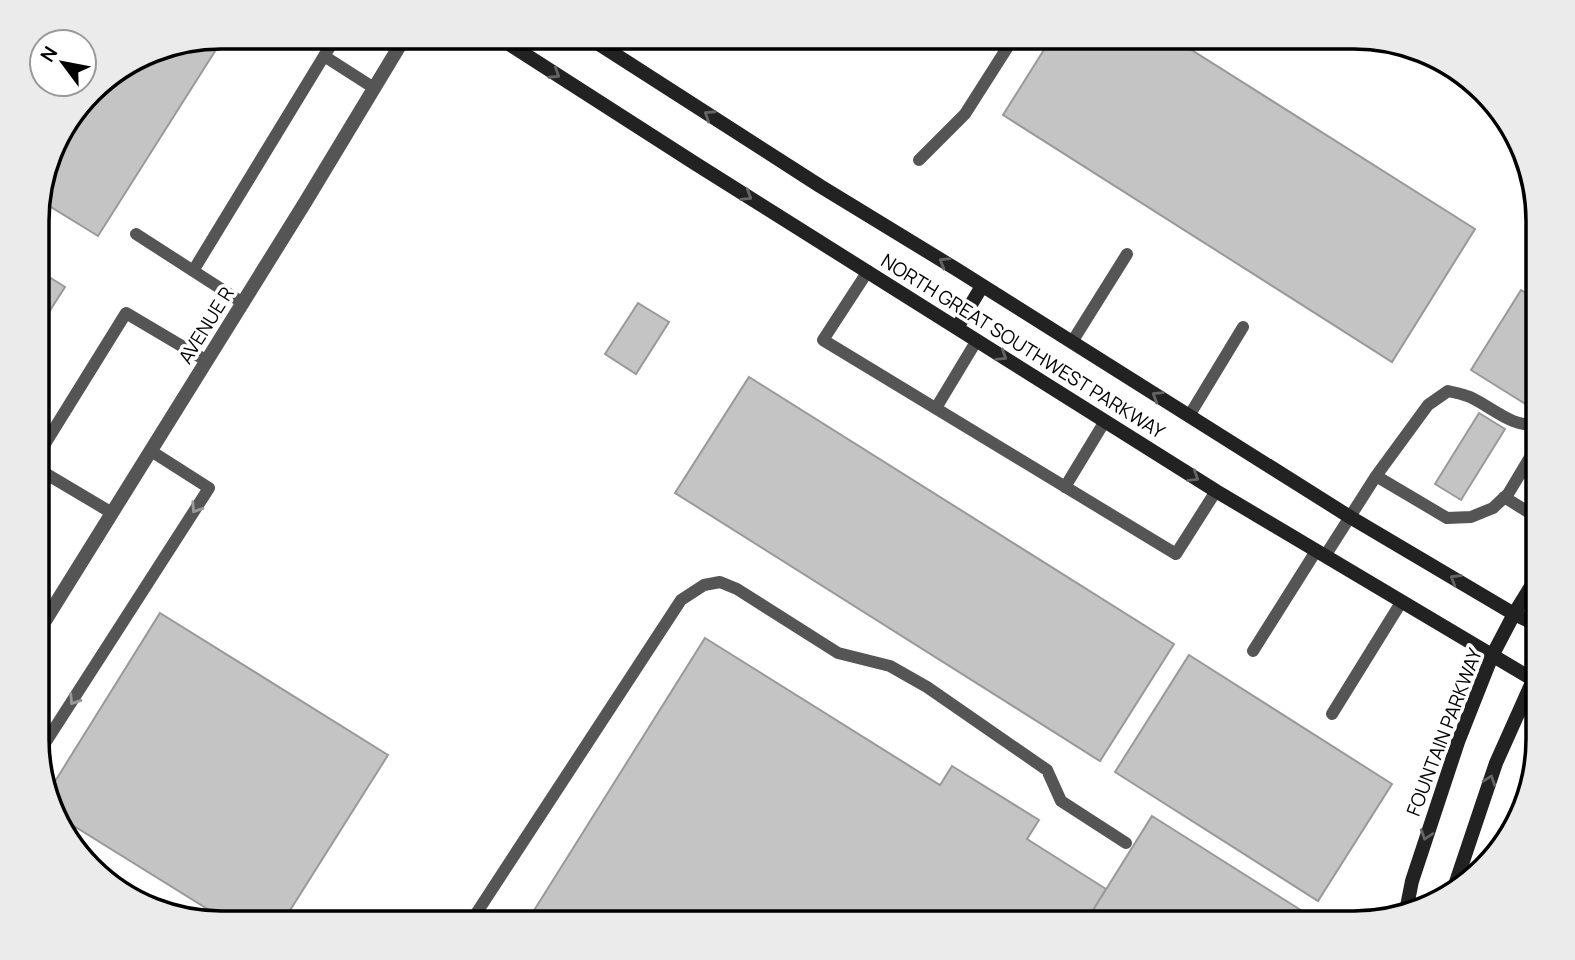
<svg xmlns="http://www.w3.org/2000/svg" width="1575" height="960" font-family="Manrope,sans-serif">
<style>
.building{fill:#c4c4c4;stroke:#999;stroke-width:2}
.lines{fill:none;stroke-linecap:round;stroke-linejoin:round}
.lane{stroke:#555;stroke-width:12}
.street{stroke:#555;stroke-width:14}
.secondary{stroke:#222;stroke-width:14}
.oneway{stroke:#646464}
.oneway2{stroke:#999}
.labels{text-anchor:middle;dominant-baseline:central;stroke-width:7;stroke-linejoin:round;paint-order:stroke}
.street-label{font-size:19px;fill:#000;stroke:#fff}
.rim{fill:none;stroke:#000;stroke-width:3.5}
</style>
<rect width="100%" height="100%" fill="#fff"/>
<path class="building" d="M224,37l-126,199 -60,-37 18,-60 43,-56 52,-32z
M1052,37h119l304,192 -83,133 -389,-247z
M38,270l27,17 -27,42z
M1521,290l17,10v88l-11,17 -56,-35z
M638,303l31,19 -33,52 -31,-20z
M749,377l425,267 -74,117 -425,-268z
M1479,413l26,16 -44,71 -26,-16z
M160,613l228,142 -106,168h-52l-172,-107 -9,-25z
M705,638l235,147 12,-19 87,54 -12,19 79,50 -21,34h-553l-4,-3z
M1189,655l203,129 -74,117 -203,-129z
M1152,816l163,103 -2,4h-228z"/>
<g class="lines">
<path class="lane" d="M336,37l-12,19 50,32
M919,160l46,-46 49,-77
M136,234l107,69
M193,271l131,-215
M868,271l-45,69 353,214 40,-63
M1072,342l55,-88
M936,408l41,-68
M1189,416l54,-89
M38,455l88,-142 81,48
M38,469l74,44
M1376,476l71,42 24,-1 22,-9 15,-14 30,-50
M1065,487l40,-66
M1504,497l34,21
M1325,556l51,-80 52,-71 20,-14c8,2 15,3 22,6 22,10 43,32 68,27
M1253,651l63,-100
M1332,714l70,-113
M38,754l171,-266 -58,-37
M470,923l211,-323 23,-15 16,-3 17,7 101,64 52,13 37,21 120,83 14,31 65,42"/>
<path class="street" d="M38,632l268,-431 99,-164"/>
<path class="secondary" d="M498,37l198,127 520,327 316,188
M588,37l232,149 136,83 394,248 164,97 24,11
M957,328l25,-42
M1453,891l43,-128 42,-94
M1406,911l6,-30 46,-139 34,-86 22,-42 24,-39"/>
</g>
<defs><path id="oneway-chevron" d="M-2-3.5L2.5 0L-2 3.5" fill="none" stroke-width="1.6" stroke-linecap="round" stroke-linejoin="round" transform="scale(1.75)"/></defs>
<g class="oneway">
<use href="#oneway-chevron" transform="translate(555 74) rotate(33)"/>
<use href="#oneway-chevron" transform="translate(709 115) rotate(-147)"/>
<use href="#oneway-chevron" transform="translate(747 196) rotate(32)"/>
<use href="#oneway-chevron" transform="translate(944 262) rotate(-149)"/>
<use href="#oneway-chevron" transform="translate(1002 356) rotate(32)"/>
<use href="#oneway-chevron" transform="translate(1157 396) rotate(-148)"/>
<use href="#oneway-chevron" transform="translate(1194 477) rotate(32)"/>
<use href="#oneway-chevron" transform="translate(1455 579) rotate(-149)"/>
<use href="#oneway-chevron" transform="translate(1490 780) rotate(-71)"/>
<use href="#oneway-chevron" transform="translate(1426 835) rotate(108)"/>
</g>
<g class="oneway2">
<use href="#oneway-chevron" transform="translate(196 508) rotate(123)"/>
<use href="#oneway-chevron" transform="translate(74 700) rotate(123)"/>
</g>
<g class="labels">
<g class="street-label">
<text transform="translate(206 325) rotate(-58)">AVENUE R</text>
<text transform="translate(1023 346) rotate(32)">NORTH GREAT SOUTHWEST PARKWAY</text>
<text transform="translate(1444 732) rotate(-69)">FOUNTAIN PARKWAY</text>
</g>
</g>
<path d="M0 0H1575V960H0ZM221 49H1354A172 172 0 0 1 1526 221V739A172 172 0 0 1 1354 911H221A172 172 0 0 1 49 739V221A172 172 0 0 1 221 49Z" fill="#ebebeb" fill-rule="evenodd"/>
<path class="rim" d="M221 49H1354A172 172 0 0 1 1526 221V739A172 172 0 0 1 1354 911H221A172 172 0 0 1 49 739V221A172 172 0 0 1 221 49Z"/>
<g transform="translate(63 63) rotate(302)"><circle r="33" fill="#ffffff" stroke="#999999" stroke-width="2"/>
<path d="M0-5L12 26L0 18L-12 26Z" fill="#000000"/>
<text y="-10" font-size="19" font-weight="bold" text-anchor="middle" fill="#000000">N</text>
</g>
</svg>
